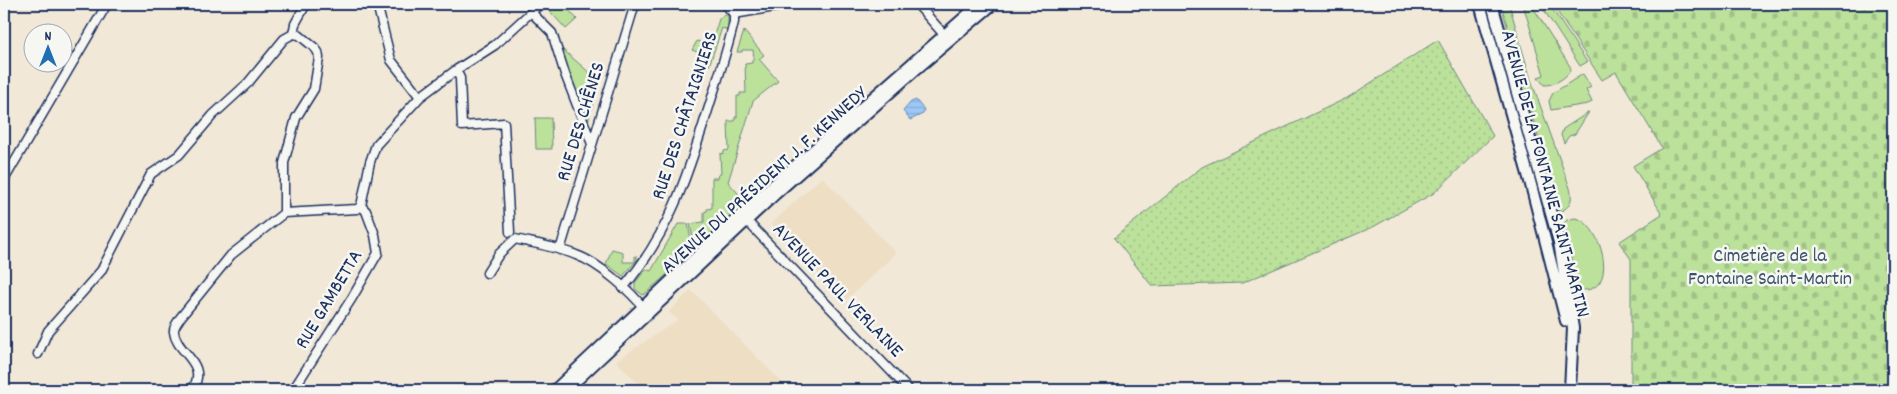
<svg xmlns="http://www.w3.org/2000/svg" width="1897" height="394" font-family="Dekko,sans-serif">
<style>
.built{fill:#eddec4}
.grass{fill:#bce19b;stroke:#6c887c}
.cemetery{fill:url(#cemetery-stones);stroke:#6c887c}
.garden{fill:url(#garden-dots);stroke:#6c887c}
.water{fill:url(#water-rules);stroke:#688bb9}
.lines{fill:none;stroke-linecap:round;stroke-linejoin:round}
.minor-casing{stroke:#1b2f5e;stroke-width:11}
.secondary-casing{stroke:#1b2f5e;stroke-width:14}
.minor{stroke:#f6f6f2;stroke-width:8}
.secondary{stroke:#f6f6f2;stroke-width:10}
.labels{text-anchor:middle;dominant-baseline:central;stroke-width:5;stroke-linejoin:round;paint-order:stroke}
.street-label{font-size:20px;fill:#1b2f5e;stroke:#f6f6f2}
.park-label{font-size:20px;fill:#3b536a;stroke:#f6f6f2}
</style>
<defs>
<pattern id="cemetery-stones" width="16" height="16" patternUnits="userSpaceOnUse" patternTransform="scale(1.25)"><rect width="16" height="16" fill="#bce19b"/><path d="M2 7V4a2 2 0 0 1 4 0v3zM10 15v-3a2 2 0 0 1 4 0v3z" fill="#a1c188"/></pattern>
<pattern id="garden-dots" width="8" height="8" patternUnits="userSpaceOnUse" patternTransform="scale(1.25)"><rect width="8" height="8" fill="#bce19b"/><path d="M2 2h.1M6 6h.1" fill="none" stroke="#a1c188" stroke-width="1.8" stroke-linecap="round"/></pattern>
<pattern id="water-rules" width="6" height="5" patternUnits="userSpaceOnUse" patternTransform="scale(1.25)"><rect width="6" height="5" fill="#9bc8f5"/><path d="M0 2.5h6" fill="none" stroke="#85acd4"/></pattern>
</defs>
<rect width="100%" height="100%" fill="#f1e8d7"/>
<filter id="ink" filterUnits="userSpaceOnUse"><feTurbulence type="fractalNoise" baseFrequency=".02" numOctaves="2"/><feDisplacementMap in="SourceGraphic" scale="10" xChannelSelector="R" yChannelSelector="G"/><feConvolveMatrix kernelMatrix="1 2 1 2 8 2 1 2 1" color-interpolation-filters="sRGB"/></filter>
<g filter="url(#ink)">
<path class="built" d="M822,177l74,76 -51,48 -74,-77z
M691,290l98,100h-144l-29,-29 62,-41 -9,-8z"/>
<path class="grass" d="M549,4h14l14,15 -11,10 -20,-22z
M1501,4h8l22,76 39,108c3,12 1,19 -11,24z
M1523,4h8l40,64c-2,9 -18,18 -27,17l-6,-8 6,-2z
M1540,4h9l38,58 -7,4z
M724,15h4v15l-6,-2 -13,38 -7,-12 -10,-4 5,-9 14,4 8,-26z
M744,31l20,24 -5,4 19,22 -25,20 -25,81 17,19 -50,48 -5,-25 14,-2v-10l3,-1v-2l5,-1v-30h6l1,-4h2l-1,-20 4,-1v-2l5,-1 -1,-29h7v-4h2v-21h3v-3h6l-1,-29 7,-1v-3h2l-1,-10h-11v2h-5z
M561,48l38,33 -11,41 -26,-68z
M1583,74l8,13 -5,3 6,12 -4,2 -37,6 -2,-9 4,-8z
M1589,112l-14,22 -6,2 -5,7 -3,-8 2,-6z
M535,118h16l1,31h-16z
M1575,218c23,3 41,59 18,70 -5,3 -10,2 -15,0l-15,-64 4,-4z
M678,224h10l5,27 -4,3 -2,-2 -7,7 2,2 -36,32 -3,2 -8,-6v-6l11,-14 5,2z
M612,249l11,3v10h12v-6h2v4l-14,16 -17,-12z"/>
<path class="cemetery" d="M1552,4h341v386h-262v-131l-12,-17 43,-28 -29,-48 29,-18 -46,-76 -14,8z"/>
<path class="garden" d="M1438,40l55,96 -59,57 -61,34 -131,56 -90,3 -38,-48 88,-71 145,-69z"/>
<path class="water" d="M916,100l8,10 -1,4 -13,6 -7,-9 8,-9z"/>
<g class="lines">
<g class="minor-casing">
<path id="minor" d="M377,4l14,56 29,37
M917,4l30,34
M531,12l21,21 13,41 27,70
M734,14l47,-8 3,-2
M293,34l2,-10 11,-20
M456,70l4,8 2,48 42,-3 6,109
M4,180l103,-176
M361,206l9,-44 6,-17 44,-48 36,-27 39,-25 45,-41
M284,213v-50l12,-45 18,-29 5,-31 -1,-6 -3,-4 -16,-13 -6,-1
M744,218l165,172
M560,250l75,-246
M487,273l12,-19 16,-15c21,5 42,8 61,16 23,8 56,37 70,56
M623,288c46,-54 64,-111 85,-178 9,-29 19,-58 26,-88v-8l-9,-10
M38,354l10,-23 53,-60 50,-97 28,-19 34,-40 35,-32 36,-44 9,-5
M192,390c18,-27 -16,-37 -18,-58 -1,-5 4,-10 6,-14l51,-63 53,-42 73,-4 4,-3
M293,390l59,-92 26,-45 -3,-18 -9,-24 -5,-5"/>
</g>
<g class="secondary-casing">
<path id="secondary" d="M1480,4l51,181 35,136
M1492,4l67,238 14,86 -3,62
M555,390l206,-194 219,-192
M566,390l209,-196 140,-124 78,-66"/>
</g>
<use href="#minor" class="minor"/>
<use href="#secondary" class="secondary"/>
</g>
</g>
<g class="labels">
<g class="street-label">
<text transform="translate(686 116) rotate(-72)">RUE DES CHÂTAIGNIERS</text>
<text transform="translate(582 122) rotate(-73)">RUE DES CHÊNES</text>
<text transform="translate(1544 174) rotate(75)">AVENUE DE LA FONTAINE SAINT-MARTIN</text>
<text transform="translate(765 181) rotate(-42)">AVENUE DU PRÉSIDENT J. F. KENNEDY</text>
<text transform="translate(837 291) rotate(46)">AVENUE PAUL VERLAINE</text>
<text transform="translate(330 300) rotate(-59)">RUE GAMBETTA</text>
</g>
<g class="park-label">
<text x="1770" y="257">Cimetière de la<tspan x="1770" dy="23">Fontaine Saint-Martin</tspan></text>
</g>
</g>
<rect width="1897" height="394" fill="none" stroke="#f6f6f2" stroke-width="20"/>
<rect x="10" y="10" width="1877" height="374" fill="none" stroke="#1b2f5e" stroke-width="2" filter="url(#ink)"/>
<g transform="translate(48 48)"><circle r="24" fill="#f6f6f2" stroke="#9ea6b7"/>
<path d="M0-4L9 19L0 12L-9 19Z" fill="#1f6fb2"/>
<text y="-8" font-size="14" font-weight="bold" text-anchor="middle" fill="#1b2f5e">N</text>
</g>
</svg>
